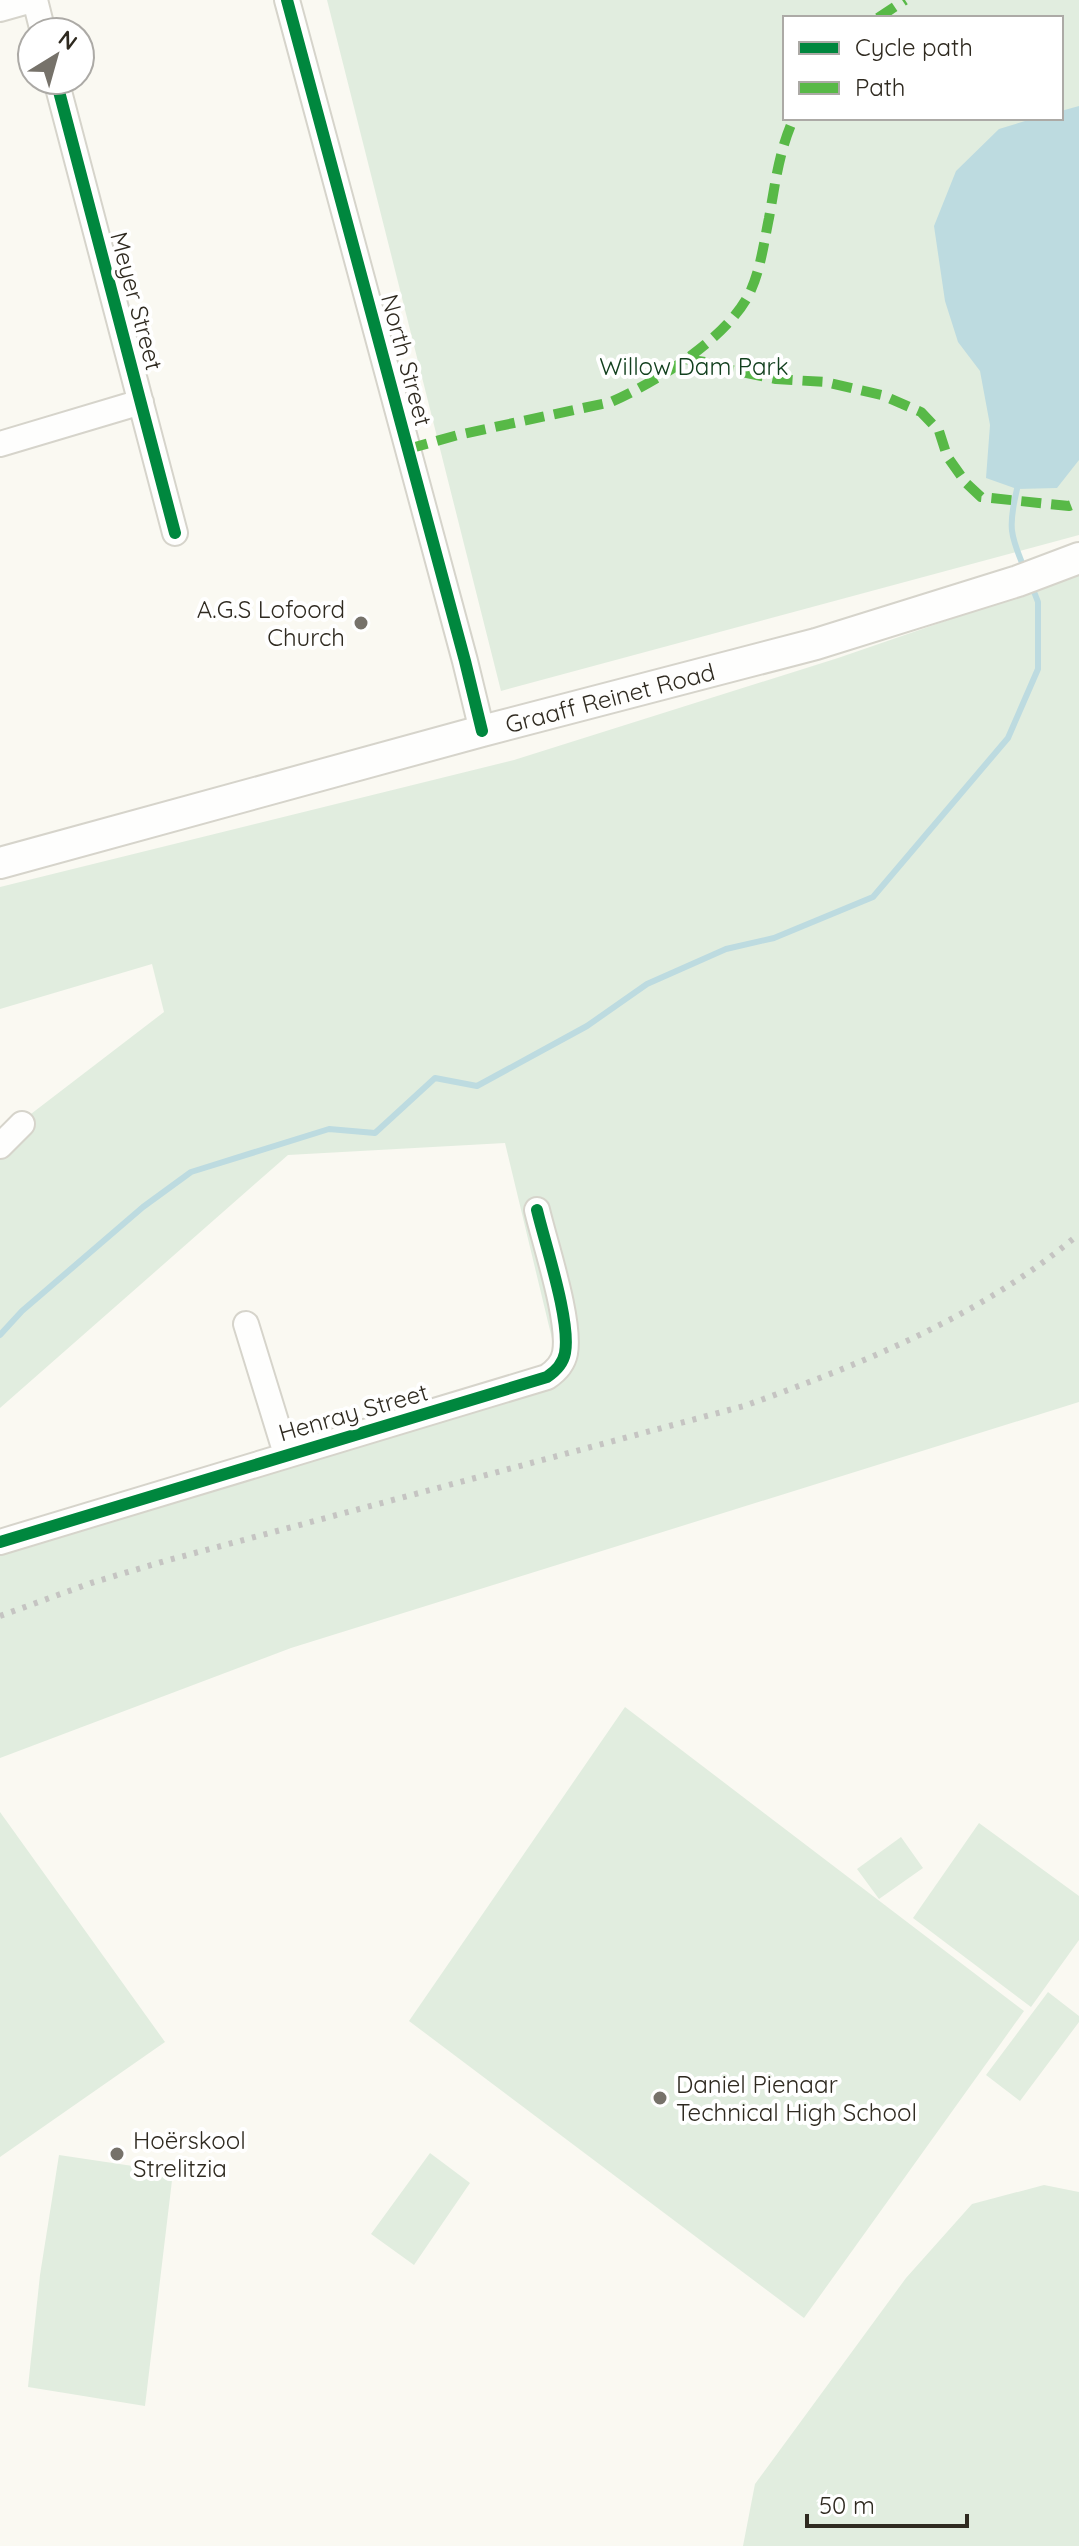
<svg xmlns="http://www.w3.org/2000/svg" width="1079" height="2546" font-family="Quicksand,sans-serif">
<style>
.green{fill:#e1eddf;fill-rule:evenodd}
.water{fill:#bddbe0}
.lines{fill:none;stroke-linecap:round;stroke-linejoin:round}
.stream{stroke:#bddbe0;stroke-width:6}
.minor-casing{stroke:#d6d4cb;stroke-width:28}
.major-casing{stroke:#d6d4cb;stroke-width:34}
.minor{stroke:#fefefd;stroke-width:24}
.major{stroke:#fefefd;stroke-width:30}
.rail{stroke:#c5c4c2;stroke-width:6;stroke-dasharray:4 8;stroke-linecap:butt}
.quiet{stroke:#58b947;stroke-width:10;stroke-dasharray:20 10;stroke-linecap:butt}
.cycleway-casing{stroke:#fff;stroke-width:17}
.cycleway{stroke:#00873e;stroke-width:12}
.poi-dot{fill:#76726a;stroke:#fff;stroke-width:3}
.labels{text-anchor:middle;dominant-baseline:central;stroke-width:8;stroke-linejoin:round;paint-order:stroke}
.street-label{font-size:24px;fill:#2f2a20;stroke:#fff}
.park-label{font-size:24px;fill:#12401e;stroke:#fff}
.poi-label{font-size:24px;fill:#2f2a20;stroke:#fff;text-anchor:start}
</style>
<rect width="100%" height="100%" fill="#faf9f2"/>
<path class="green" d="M327,0h752v535l-578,156zM785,18h276v100h-276z
M1079,575v827l-788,246 -291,110v-215l560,-171 -55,-229 -217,12 -288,253v-266l27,-25 137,-105 -12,-48 -152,45v-122l514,-127 324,-102z
M625,1707l399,304 -220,307 -395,-297z
M0,1812l165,230 -165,115z
M979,1823l100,73v44l-48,67 -118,-89z
M901,1837l22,31 -44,31 -22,-30z
M1048,1992l31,24v6l-59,79 -34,-26z
M430,2153l40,30 -56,82 -43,-31z
M59,2155l114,17 -28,234 -117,-19 12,-112z
M1044,2185l35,7v354h-336l12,-62 151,-206 66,-74z"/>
<path class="water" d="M1079,106v354l-22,28 -40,1 -31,-11 4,-53 -10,-54 -22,-29 -13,-41 -11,-75 22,-55 43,-42 36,-11h26v-7z"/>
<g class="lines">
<path class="stream" d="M1017,489c-9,38 -7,46 8,81
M0,1335l22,-24 121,-104 48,-35 138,-43 46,4 60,-55 42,8 110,-60 60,-42 79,-35 48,-11 99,-41 135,-159 30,-69v-67l-7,-18"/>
<g class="minor-casing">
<path id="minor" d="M35,0l8,32
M287,0l178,661 17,70
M0,9l32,-9
M56,80l119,453
M0,444l141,-42
M0,1146l22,-22
M246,1324l40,130
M0,1542l547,-165c9,-6 16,-13 18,-24 6,-32 -20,-109 -28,-143"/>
</g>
<g class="major-casing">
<g id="major">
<path id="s1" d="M0,863l482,-132 334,-87 202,-63 61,-23"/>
</g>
</g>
<use href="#minor" class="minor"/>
<use href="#major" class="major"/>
<path class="rail" d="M0,1616l91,-33 74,-22 579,-155c118,-42 238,-90 335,-172"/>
<path class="quiet" d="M878,18l27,-18
M685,359l27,4 15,6 49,10 49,3 57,13 39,17 18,19 8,25 19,27 15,14 88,9 10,-4
M408,449l50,-14 153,-33c47,-21 119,-65 140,-112 10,-23 13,-48 18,-72 6,-33 10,-68 25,-100"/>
<g class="cycleway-casing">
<path id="cycleway" d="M287,0l178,661 17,70
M56,80l119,453
M0,1542l547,-165c9,-6 16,-13 18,-24 6,-32 -20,-109 -28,-143"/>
</g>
<use href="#cycleway" class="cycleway"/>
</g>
<g class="poi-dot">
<circle cx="361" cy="623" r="8"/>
<circle cx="660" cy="2098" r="8"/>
<circle cx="117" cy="2154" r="8"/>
</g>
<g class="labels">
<g class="street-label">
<text transform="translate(137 301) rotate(75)">Meyer Street</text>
<text transform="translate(407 360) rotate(75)">North Street</text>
<text stroke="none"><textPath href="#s1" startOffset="632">Graaff Reinet Road</textPath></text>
<text transform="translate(353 1412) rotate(-16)">Henray Street</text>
</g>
<g class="park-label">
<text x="694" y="366">Willow Dam Park</text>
</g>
<g class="poi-label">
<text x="345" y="609" text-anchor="end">A.G.S Lofoord<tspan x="345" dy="28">Church</tspan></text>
<text x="676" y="2084">Daniel Pienaar<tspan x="676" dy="28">Technical High School</tspan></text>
<text x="133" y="2140">Hoërskool<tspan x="133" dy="28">Strelitzia</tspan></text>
</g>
</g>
<rect x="783" y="16" width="280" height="104" fill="#ffffff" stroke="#acaaa6" stroke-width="2"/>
<rect x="799" y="42" width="40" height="12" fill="#00873e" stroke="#acaaa6" stroke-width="2"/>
<text x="855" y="56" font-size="24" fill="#2f2a20">Cycle path</text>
<rect x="799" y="82" width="40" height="12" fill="#58b947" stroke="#acaaa6" stroke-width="2"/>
<text x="855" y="96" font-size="24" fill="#2f2a20">Path</text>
<g transform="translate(56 56) rotate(37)"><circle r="38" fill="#ffffff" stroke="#acaaa6" stroke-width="2"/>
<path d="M0-6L14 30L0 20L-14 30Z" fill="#76726a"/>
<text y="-12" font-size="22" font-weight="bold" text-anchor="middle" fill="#2f2a20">N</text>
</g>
<path d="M807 2514v12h160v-12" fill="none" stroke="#2f2a20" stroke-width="4"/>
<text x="819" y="2514" font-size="24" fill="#2f2a20" stroke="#ffffff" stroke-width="6" paint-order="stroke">50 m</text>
</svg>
